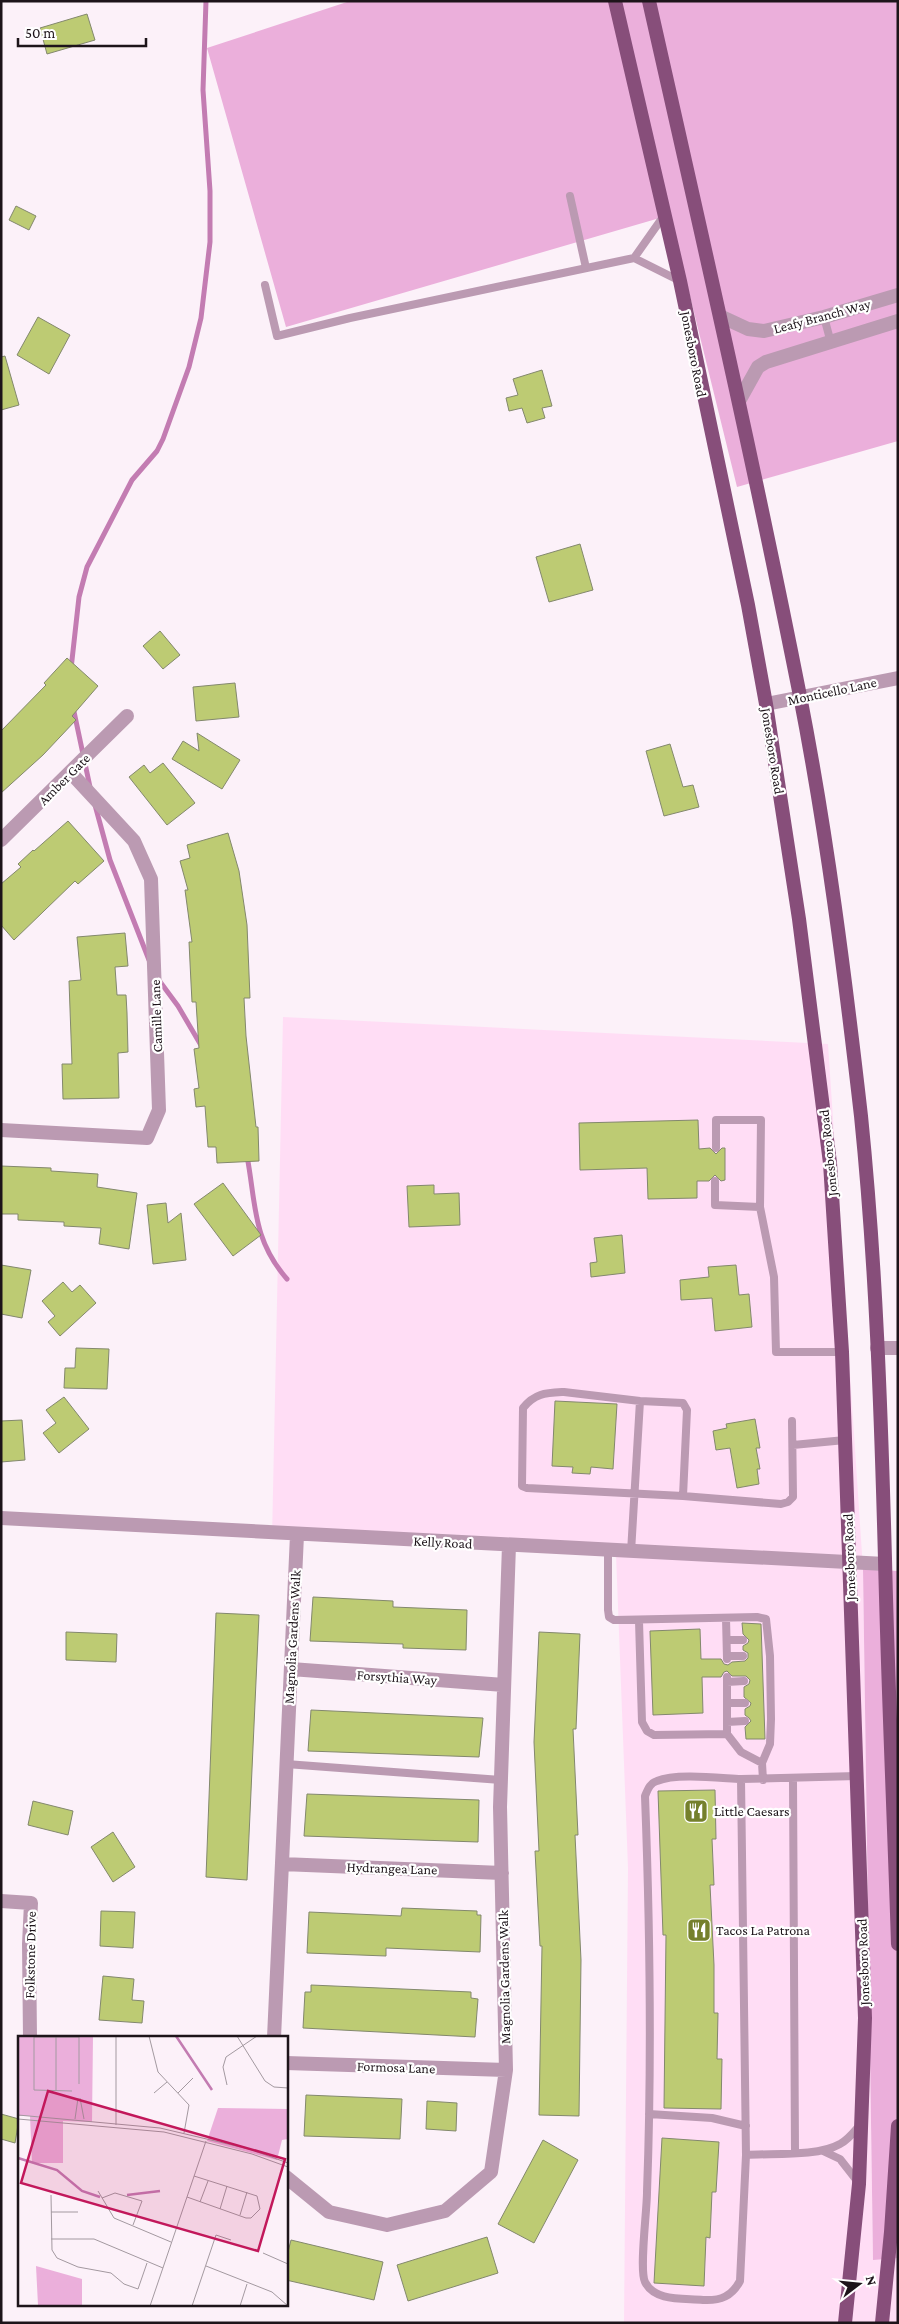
<svg xmlns="http://www.w3.org/2000/svg" width="899" height="2324" font-family="'Crimson Pro',serif">
<style>
.built{fill:#ffddf5}
.green{fill:#ebafdb}
.lines{fill:none;stroke-linecap:round;stroke-linejoin:round}
.stream{stroke:#c37cb2;stroke-width:5}
.building{fill:#bdcb73;stroke:#83886d}
.service{stroke:#bb9ab2;stroke-width:8}
.minor{stroke:#bb9ab2;stroke-width:14}
.primary{stroke:#874e7a;stroke-width:14}
.labels{text-anchor:middle;dominant-baseline:central;stroke-width:4.5;stroke-linejoin:round;paint-order:stroke}
.street-label{font-size:14px;fill:#1d141a;stroke:#fff}
.poi-label{font-size:14px;fill:#1d141a;stroke:#fff;text-anchor:start}
.inset-river{fill:none;stroke:#c37cb2;stroke-width:2.5}
.inset-road{fill:none;stroke:#a399a0;stroke-width:1}
.view{fill:#c2185b;fill-opacity:0.15;stroke:#c2185b;stroke-width:2.5}
.inset-edge{fill:none;stroke:#1d141a;stroke-width:2.5}
</style>
<rect width="100%" height="100%" fill="#fcf1f9"/>
<path class="built" d="M283,1017l545,27 35,525 10,690 25,-1v65h-274l4,-455 -12,-314 -344,-15z"/>
<path class="green" d="M350,1h548v440l-161,46 -67,-272 -384,112 -79,-279z
M863,1569l35,2v687l-25,2z"/>
<g class="lines">
<path class="stream" d="M71,669l8,-72 8,-30 45,-87 25,-29 6,-12 26,-72 12,-49 9,-76v-51l-7,-101 3,-89
M73,707l17,80
M95,805l15,55 39,100
M158,979l20,27 24,41
M247,1156c9,47 5,83 40,123"/>
</g>
<path class="building" d="M87,14l8,26 -48,14 -7,-26z
M16,206l20,10 -7,14 -20,-10z
M38,317l32,18 -21,39 -32,-19z
M5,356l14,49 -18,5v-53z
M542,370l10,36 -10,2 3,10 -18,5 -5,-15 -13,3 -3,-13 12,-3 -5,-16z
M580,544l13,46 -44,12 -13,-45z
M160,631l20,24 -17,14 -20,-23z
M67,658l31,28 -26,30 4,4 -33,35 -42,38v-62l45,-46 -2,-2z
M235,683l4,34 -43,4 -3,-34z
M197,733l43,27 -18,29 -50,-30 11,-18 16,10z
M670,744l13,43 10,-2 6,22 -35,9 -18,-65z
M163,763l32,40 -28,22 -38,-48 15,-12 6,8z
M68,821l36,40 -26,23 -3,-3 -61,59 -13,-15v-41l20,-17 -3,-3 15,-14 1,1z
M228,833l11,38 8,54 3,73h-6l2,38 10,91h2l1,34 -42,2 -1,-16h-8l-3,-41 -9,1 -2,-18 5,-1 -5,-39 5,-1 -3,-46h-4l-1,-19 -2,-41h3l-7,-52h3l-8,-29 10,-3 -3,-13z
M125,933l3,33 -13,1 2,28h9l1,18 1,39 -10,1 1,45 -56,1 -1,-35h10l-3,-83 12,-1 -4,-43z
M698,1120l1,29 11,-1 6,6 6,-6h3v32l-4,1 -6,-6 -6,6h-12v17l-49,1 -1,-31 -67,2 -1,-47z
M1,1166l50,2v3l47,3 -1,13 40,6 -8,56 -30,-5 2,-16 -37,-2v-4l-46,-2v-6h-17z
M223,1183l38,52 -28,21 -39,-52z
M434,1185v9l25,-1 1,32 -51,2 -2,-41z
M166,1203l2,20 13,-10 5,47 -33,4 -6,-59z
M622,1235l3,38 -34,4 -1,-14 7,-1 -3,-24z
M1,1265l30,5 -9,48 -21,-4z
M736,1265l3,30 10,-1 3,33 -37,4 -3,-33 -31,2 -1,-20 29,-3 -1,-10z
M63,1282l9,10 8,-7 16,18 -36,33 -12,-14 7,-6 -13,-15z
M76,1348l33,1 -2,40 -43,-1 1,-20h10z
M64,1397l25,32 -30,24 -16,-20 13,-10 -10,-13z
M555,1401l62,3 -4,65 -22,-2 -1,7 -18,-1 1,-6 -21,-1z
M755,1419l5,29h-4l4,21h-3l2,15 -22,4 -7,-40 -14,2 -3,-19 14,-3 -1,-4z
M22,1420l3,40 -24,2v-41z
M313,1597l80,4v6l74,3 -1,40 -63,-2v-4l-93,-3z
M216,1613l43,2 -12,265 -41,-3z
M742,1623l19,1 4,115h-19l-1,-12 6,-6 -2,-3 -4,-3v-6l5,-3 1,-3 -7,-6v-10l5,-3 1,-4 -4,-4h-14l-5,-5 -3,1 -3,5h-19l1,36 -50,2 -3,-84 50,-2 1,30h20l3,5 4,1 4,-3 13,-1 3,-3v-5l-5,-3v-4l5,-3 1,-3 -6,-6z
M66,1632l51,2 -1,28 -50,-2z
M539,1632l41,2 -4,95h-3l5,106h-3l6,125 -2,156 -40,-1 3,-169h-2l-5,-95h4l-5,-109z
M311,1710l172,8 -4,39 -171,-6z
M715,1790l1,49h-4l2,46h-4l4,80v48h4l-1,46h5l-1,50 -57,-1 2,-173h-3l-5,-144z
M307,1794l172,6 -1,42 -174,-6z
M33,1801l40,10 -5,24 -40,-10z
M113,1832l22,35 -22,15 -22,-35z
M402,1908l75,3v4h4l-1,37 -94,-4v8l-79,-3 2,-41 92,4z
M101,1911l34,1 -2,36 -33,-2z
M103,1976l31,3 -2,21 12,1 -2,22 -43,-3z
M311,1985l160,7v6l7,1 -3,38 -172,-9 2,-36h6z
M306,2095l96,4 -2,40 -96,-3z
M427,2101l30,2 -1,28 -30,-2z
M1,2114l18,5 -4,24 -14,-4z
M662,2138l57,4 -3,50h-4l-2,46 -4,-1 -2,49 -50,-3z
M543,2140l35,20 -44,83 -36,-19z
M487,2237l11,36 -90,28 -11,-36z
M291,2240l92,22 -9,38 -88,-20v-20z"/>
<g class="lines">
<path class="service" d="M570,196l16,72
M634,258l31,-44
M265,285l12,51 73,-18 284,-60 46,23
M824,317l7,26
M716,1148v-28h45l-1,87 14,70 2,75h66
M715,1181v24l45,2
M564,1392l76,9 43,2 4,7 -4,86 -156,-8 -5,-2 1,-78c12,-15 23,-15 41,-16z
M793,1445l52,-5
M683,1496l98,8 7,-2 5,-5 -1,-76
M608,1550v60l1,7 5,3 143,-3 9,2 4,37 1,63 -1,25 -8,19 1,17
M631,1552l9,-151
M726,1618l1,41
M639,1621l3,101 5,9 7,4 73,-1
M727,1640h16
M727,1656h16
M727,1677v57l14,18 21,11
M727,1682l17,-1
M727,1703h18
M727,1722l18,-1
M286,1764l215,16
M857,1776l-116,3 5,376c27,-2 71,2 94,-11 8,-4 14,-12 20,-19
M741,1779c-22,-1 -65,-6 -84,2 -7,2 -9,8 -12,15 5,132 7,264 2,396 0,19 -8,78 -2,90 10,20 39,16 58,18 18,1 29,-4 37,-19l6,-126
M793,1779l2,373
M649,2114l63,4 34,8
M823,2151l17,8 18,23"/>
<path class="minor" d="M720,316l28,13 16,2 60,-14 74,-22
M739,401l19,-34 8,-5 132,-41
M766,704l132,-26
M1,840l126,-124
M1,1130l146,8 12,-28 -8,-231 -17,-38 -63,-68
M877,1348h21
M1,1518l884,46
M291,1669l213,16
M282,1864l220,9
M1,1901l30,2 -2,41 1,94
M274,2038l23,-503
M286,2063l220,7
M286,2177l43,35 58,13 58,-14 46,-39 15,-102 -6,-263 9,-262"/>
<path class="primary" d="M615,1l65,280 68,324 18,99 33,215 31,244 12,189 23,666 -6,166 -14,139
M649,1c52,231 105,462 151,695 27,138 45,280 61,420 15,147 20,296 24,443 3,129 9,257 13,385
M882,2323l9,-91 7,-106"/>
</g>
<defs>
<g id="restaurant-square" transform="scale(1.25)"><rect x="-9" y="-9" width="18" height="18" rx="4" fill="#75802c" stroke="#fff"/><path d="M-5-6h1v4h1v-4h1v4h1v-4h1v5L-1.5 .5V6h-2V.5L-5-1ZM5-6V6H3V1.5H1.5Q1.5-4 5-6Z" fill="#fff"/></g>
</defs>
<g fill-rule="evenodd">
<use href="#restaurant-square" x="696" y="1811"/>
<use href="#restaurant-square" x="699" y="1930"/>
</g>
<g class="labels">
<g class="street-label">
<text transform="translate(822 316) rotate(-15)">Leafy Branch Way</text>
<text transform="translate(694 354) rotate(79)">Jonesboro Road</text>
<text transform="translate(832 691) rotate(-12)">Monticello Lane</text>
<text transform="translate(773 751) rotate(81)">Jonesboro Road</text>
<text transform="translate(64 779) rotate(-45)">Amber Gate</text>
<text transform="translate(156 1016) rotate(-92)">Camille Lane</text>
<text transform="translate(828 1153) rotate(-96)">Jonesboro Road</text>
<text transform="translate(443 1542) rotate(3)">Kelly Road</text>
<text transform="translate(849 1557) rotate(-92)">Jonesboro Road</text>
<text transform="translate(292 1637) rotate(-87)">Magnolia Gardens Walk</text>
<text transform="translate(397 1677) rotate(4)">Forsythia Way</text>
<text transform="translate(392 1868) rotate(2)">Hydrangea Lane</text>
<text transform="translate(30 1955) rotate(-89)">Folkstone Drive</text>
<text transform="translate(863 1962) rotate(-92)">Jonesboro Road</text>
<text transform="translate(504 1977) rotate(-91)">Magnolia Gardens Walk</text>
<text transform="translate(396 2067) rotate(2)">Formosa Lane</text>
</g>
<g class="poi-label">
<text x="714" y="1811">Little Caesars</text>
<text x="716" y="1930">Tacos La Patrona</text>
</g>
</g>
<g transform="translate(18 2036)">
<rect width="270" height="270" fill="#fcf1f9"/>
<path d="M75,0l-1,86 -29,-1v42h-31l-2,-47h-12v-79zM200,72l70,1v30l-6,1 -5,20 -70,-19zM18,230l46,13v27l-44,-1z" fill="#ebafdb"/>
<path class="inset-river" d="M158,0l36,54M0,122l39,12 25,21 18,6M109,159l33,-4"/>
<path class="inset-road" d="M131,0l9,36 31,33 -5,28M219,0l28,45 9,6 14,1M209,49l-4,-18 3,-10 31,-21M38,55v-54M54,55l-38,-1v-53h45v47M136,57l13,-11M160,57l15,-15M62,62l4,21M0,79l142,13 89,21 39,14M0,83l146,13 88,22 36,13M57,83l3,-21M98,89v-89M80,155l16,27 57,24M33,159l1,55 5,8 21,9 33,6 13,11 14,5 9,-26M169,161l59,21h5l9,-9 -3,-13 -63,-20M84,162l13,-5 27,8 -9,24M182,166l8,-21M202,173l7,-23M33,176h27M222,179l7,-23M0,185v54M33,203h43l69,29M245,217l25,11M188,230l66,26 16,14M132,270l56,-165M174,270l24,-71 15,5M222,270l7,-22"/>
<path class="view" d="M30,55l237,68 -27,92 -237,-68z"/>
<rect width="270" height="270" class="inset-edge"/>
</g>
<rect width="899" height="2324" fill="none" stroke="#1d141a" stroke-width="5"/>
<g transform="translate(859 2284) rotate(74)" stroke="#ffffff" stroke-width="4" paint-order="stroke">
<path d="M0-4L9 19L0 12L-9 19Z" fill="#1d141a"/>
<text y="-8" font-size="14" font-weight="bold" text-anchor="middle" fill="#1d141a">N</text>
</g>
<path d="M18 38v8h128v-8" fill="none" stroke="#1d141a" stroke-width="2.5"/>
<text x="25" y="38" font-size="15" fill="#1d141a" stroke="#ffffff" stroke-width="4" paint-order="stroke">50 m</text>
</svg>
